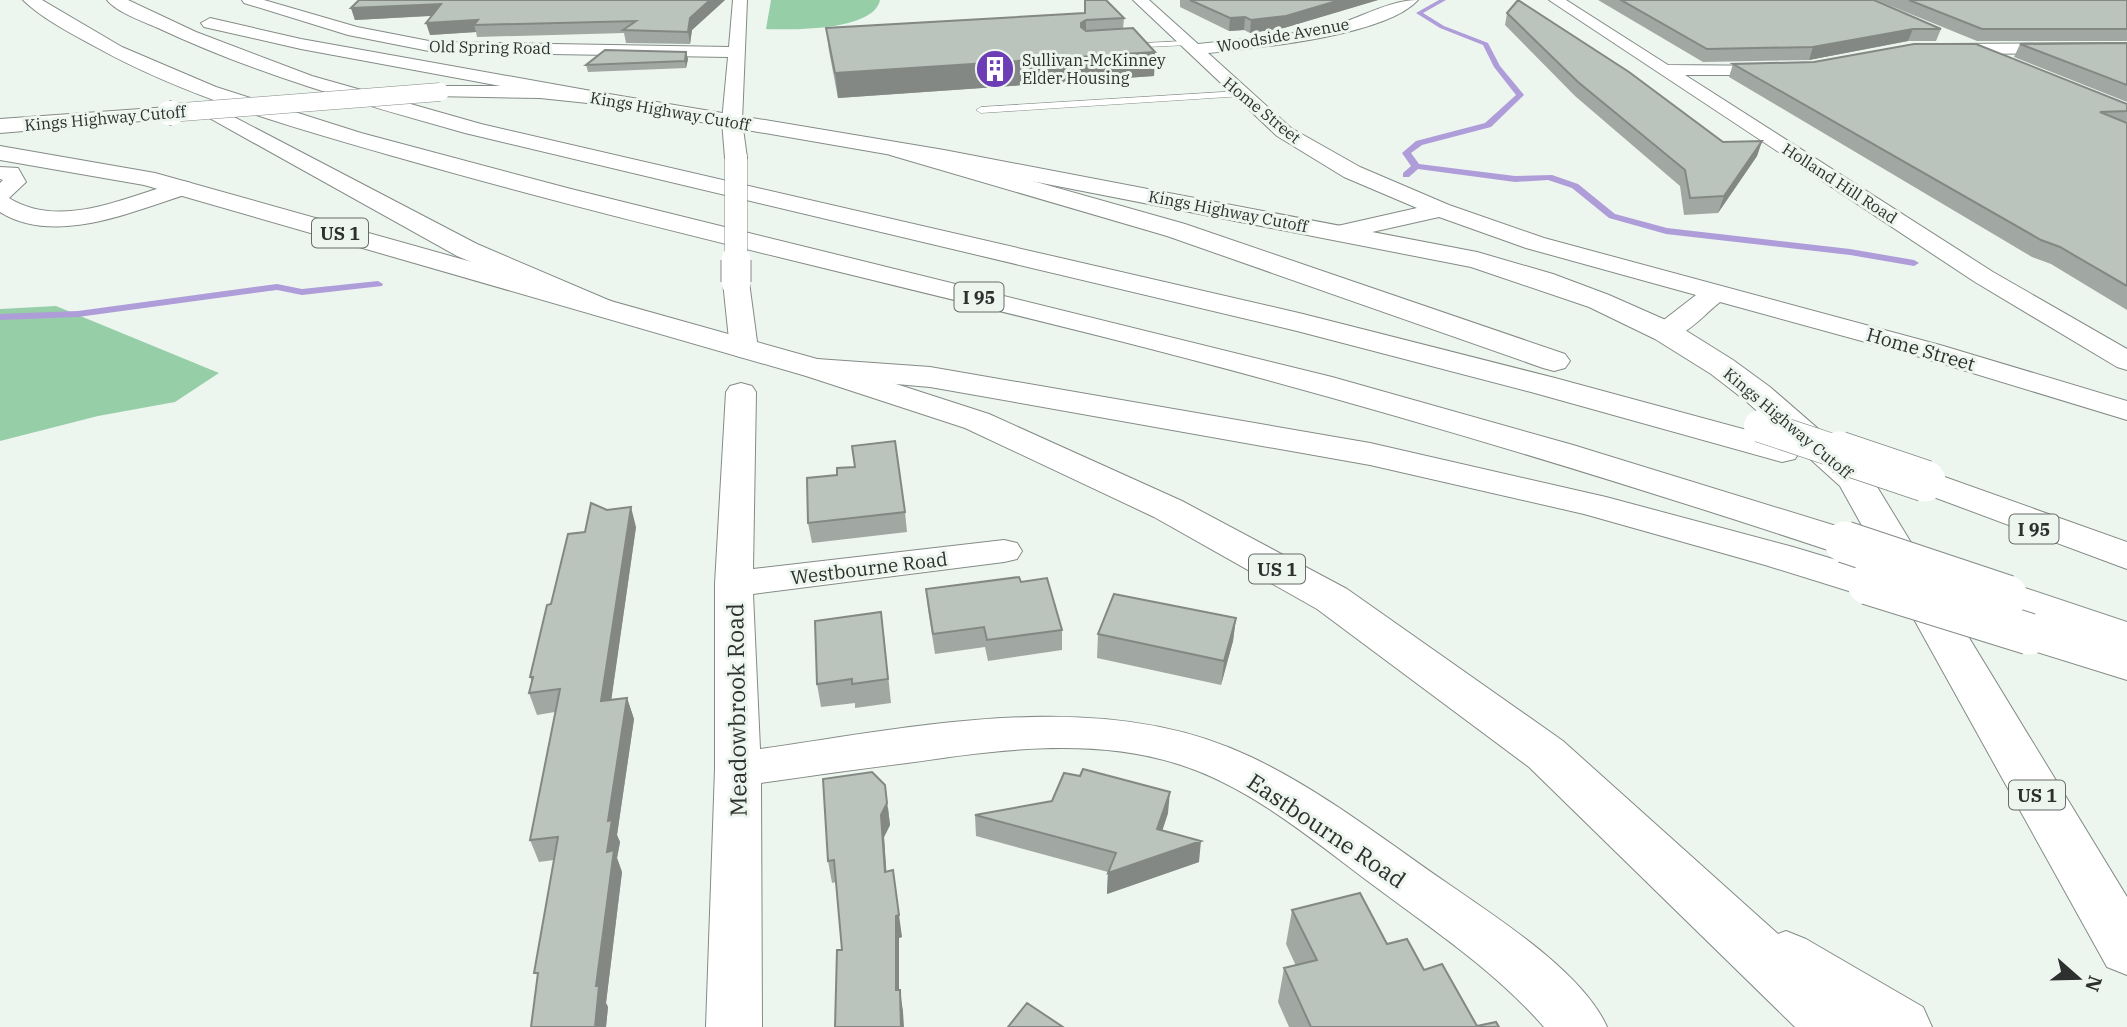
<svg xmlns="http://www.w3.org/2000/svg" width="2127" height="1027" font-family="'IBM Plex Serif',serif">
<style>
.green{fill:#96cfa7}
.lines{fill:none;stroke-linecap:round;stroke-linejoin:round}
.stream{fill:#ae9dd9;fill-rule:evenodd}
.service-casing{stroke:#848b86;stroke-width:1}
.minor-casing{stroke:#848b86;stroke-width:2}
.primary-casing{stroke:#848b86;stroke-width:2}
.motorway-casing{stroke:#848b86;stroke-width:2}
.service{fill:#fff;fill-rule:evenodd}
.minor{fill:#fff;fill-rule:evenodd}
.primary{fill:#fff;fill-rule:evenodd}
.motorway{fill:#fff;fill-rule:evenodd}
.minor-bridge-far1-casing{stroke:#848b86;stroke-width:23;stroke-linecap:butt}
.minor-bridge-casing{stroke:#848b86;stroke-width:31;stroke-linecap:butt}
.primary-bridge-far1-casing{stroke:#848b86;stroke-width:19;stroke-linecap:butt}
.primary-bridge-casing{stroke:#848b86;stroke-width:25;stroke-linecap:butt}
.motorway-bridge-far1-casing{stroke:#848b86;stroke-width:33;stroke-linecap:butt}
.motorway-bridge-casing{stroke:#848b86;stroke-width:43;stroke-linecap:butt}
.minor-bridge-far1{stroke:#fff;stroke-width:22}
.minor-bridge{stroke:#fff;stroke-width:29}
.primary-bridge-far1{stroke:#fff;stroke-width:18}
.primary-bridge{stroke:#fff;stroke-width:24}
.motorway-bridge-far1{stroke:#fff;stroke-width:32}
.motorway-bridge{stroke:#fff;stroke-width:41}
.wall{fill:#a1a8a3}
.shaded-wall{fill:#838884}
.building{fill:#bbc3bd;stroke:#838884;stroke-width:2}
.labels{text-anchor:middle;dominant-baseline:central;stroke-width:6;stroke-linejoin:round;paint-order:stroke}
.far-street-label{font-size:16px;fill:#2d302e;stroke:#edf5ef}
.far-poi-label{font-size:16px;fill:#2d302e;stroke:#edf5ef;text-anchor:start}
.shield{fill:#edf5ef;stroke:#676b68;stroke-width:2}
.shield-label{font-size:18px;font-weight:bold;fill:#2d302e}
.street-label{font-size:19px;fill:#2d302e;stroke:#edf5ef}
.near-street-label{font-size:23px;fill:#2d302e;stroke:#edf5ef}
</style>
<rect width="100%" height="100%" fill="#edf5ef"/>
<path class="green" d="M771,0h109c-6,31 -89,30 -114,29z
M56,306l163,67 -44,29 -77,14 -98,25v-132z"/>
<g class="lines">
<path class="stream" d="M1439,0h7l-23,13 21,13 44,17 12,23 24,29 -33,32 -69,18 -11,8 8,11 96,12 37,-1 26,9 37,30 52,14 183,21 64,11 5,3 -5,3 -64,-11 -184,-21 -57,-16 -37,-30 -24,-8 -33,2 -97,-13 -9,8h-6v-4l8,-7 -9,-13 14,-12 69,-18 31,-28 -22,-28 -11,-22 -43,-17 -24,-15z
M378,281l5,3 -1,2 -80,9 -25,-5 -199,27 -78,3v-6l78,-3 199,-27 25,5z"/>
<g class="service-casing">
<path id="service" d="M1185,41l3,4 -62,3 -4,-2 4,-2z
M1240,91l5,3 -2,2 -262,17 -5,-3 5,-3z"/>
</g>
<g class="minor-casing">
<path id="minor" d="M242,0h22l93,27 77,15 295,5 4,-47h14l-5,121 5,37 -4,4h-14l-4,-4 -3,-37 6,-64 -294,-5 -86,-17 -104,-32z
M1133,0h16l49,44c45,-5 90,-8 134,-18 29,-8 57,-26 86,-26 -33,36 -161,48 -210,53l83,75 69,39 89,38 95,33 396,107 187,56v19l-207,-63 -200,-55c-18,14 -39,42 -64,36l-4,-6 4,-6 40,-31 -170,-47 -87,-31 -98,22 -8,-2 -4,-5 4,-5 84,-19 -73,-31 -67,-41z
M1549,0h17l102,65 117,1 3,4 -3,4 -6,1h-94l308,197 134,77v21l-10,-3 -142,-85z
M2127,43v10l-185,1 -8,-5 8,-5z
M0,167l18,1 8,14 -17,16c53,33 120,-3 174,-17l8,2 3,5 -3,5c-56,17 -135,54 -191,19v-29l3,-3 -3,-1z
M736,274l9,3 4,5 9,67 -4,6 -10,3 -10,-3 -4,-6 -7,-67 4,-5z
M741,383l11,3 4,6 -3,177 251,-29 13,3 5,8 -5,8 -13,3 -251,32 7,155c157,-22 342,-64 491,8 70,33 132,82 196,126 49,34 136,89 160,144h-63c-49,-56 -112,-98 -171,-142 -59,-44 -121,-97 -192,-120 -88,-29 -185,-15 -274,-2 -49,6 -98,13 -146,20l1,244h-56l9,-258v-185l11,-192 4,-6z"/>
</g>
<g class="primary-casing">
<path id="primary" d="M440,86h100l57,6 347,58 533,102 76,22 56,21 68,30 56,35 37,27 98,85 259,425v78l-20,-8 -267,-481 -94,-85 -35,-27 -56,-35 -66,-32 -118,-40 -527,-103 -347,-60 -57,-6 -107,-2 -3,-4 3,-4z
M169,107l8,1 3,5 -3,5 -177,15v-14z
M0,146l155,27 673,189 161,52 193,87 165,88 216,152 215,193 8,-3 20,8 117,68 9,20h-137l-266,-260 -212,-158 -163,-92 -189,-89 -159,-52 -662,-191 -144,-25z"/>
</g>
<g class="motorway-casing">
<path id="motorway" d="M23,0h19l80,47 94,40 145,46 210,56 761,188 241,68 286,88 6,9 -6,9 -14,3 -14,-3c-242,-80 -485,-153 -731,-215 -231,-58 -464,-111 -693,-176 -106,-30 -216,-60 -313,-114 -24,-13 -51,-27 -71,-46z
M107,0h21l68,32 116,44 169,48 822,190 252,64 240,65 5,8 -5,8 -13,3 -251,-70 -234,-61 -832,-198c-104,-29 -209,-59 -307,-105 -16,-7 -40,-15 -51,-28z
M210,18l91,21 296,53 7,2 3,4 -3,4 -7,2 -296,-55 -97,-22 -3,-4z
M211,105l266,139 136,58 5,6 -5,6 -10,3 -10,-3 -136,-58 -253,-141 -4,-4 4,-4z
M898,143l287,81 380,130 5,7 -5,7 -11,3 -11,-3 -376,-132 -277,-81 -3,-5 3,-5z
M817,359l113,8 440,76 236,54 187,50 90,27 6,10 -6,10 -15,3 -103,-32 -181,-51 -214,-49 -440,-78 -124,-11 -5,-7 5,-7z
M1925,470l202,72v27l-215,-80 -6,-8 6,-8z
M2007,582l120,40v58l-113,-35 -7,-11 7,-11 16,-4 -38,-13 -6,-10 6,-10z"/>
</g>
<use href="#service" class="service"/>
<use href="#minor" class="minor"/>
<use href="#primary" class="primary"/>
<use href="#motorway" class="motorway"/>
<g class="minor-bridge-far1-casing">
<path id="minor-bridge-far1" d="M736,158v104"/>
</g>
<g class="minor-bridge-casing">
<path id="minor-bridge" d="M736,260v22"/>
</g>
<g class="primary-bridge-far1-casing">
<path id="primary-bridge-far1" d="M169,113l271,-21"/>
</g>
<g class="primary-bridge-casing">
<path id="primary-bridge" d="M169,113h3"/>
</g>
<g class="motorway-bridge-far1-casing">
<path id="motorway-bridge-far1" d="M1760,426l84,28"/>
</g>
<g class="motorway-bridge-casing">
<path id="motorway-bridge" d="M1839,452l86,29
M1845,542l162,54
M1868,584l161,50"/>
</g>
<use href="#minor-bridge-far1" class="minor-bridge-far1"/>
<use href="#minor-bridge" class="minor-bridge"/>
<use href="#primary-bridge-far1" class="primary-bridge-far1"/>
<use href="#primary-bridge" class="primary-bridge"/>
<use href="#motorway-bridge-far1" class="motorway-bridge-far1"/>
<use href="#motorway-bridge" class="motorway-bridge"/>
</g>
<path class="wall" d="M725,0l-33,30 -2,14 -64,-1 -2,-10 -147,4 -1,-5 -46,3 1,-19 -76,4 -4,-12z
M1084,0h22l18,18 -1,11 32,23 -1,24 -316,22 -9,-47 -3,-23 258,-15z
M1180,0h198l-94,28 -34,5 -6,-3 -15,1 -49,-24z
M1598,0h276l67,29 -5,12h-28l-99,19 -106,2z
M1876,0h251v41h-150z
M1507,13l216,129 39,-1 -5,15 -39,57 -34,2 -4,-29 -105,-90 -70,-71z
M2127,43v59l-113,-45 6,-13z
M686,52l2,7 -2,9 -98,4 -2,-7z
M1733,64l394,40v206l-76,-46 -19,-7 -303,-180z
M905,512l2,20 -95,11 -4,-20z
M636,527l-25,173 16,-2 7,21 -17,116 3,7 -3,16 5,14 -16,131 2,4 -2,20 -52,-167 -15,2 -9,-22 25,-128 -18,3 -8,-22 3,-11 -2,-5 21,-73 34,-72z
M1021,582l41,48v20l-74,11 -3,-14 -50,7 -7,-45 -2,-20z
M1236,618l-3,23 -12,44 -124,-27 1,-24z
M884,636l7,67 -36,5v-5l-34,4 -4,-23z
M888,807l2,18 -6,12 2,35 16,65 -3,1v52l4,22 -61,-62 -6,-68 -4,1 -4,-22z
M1168,813l-6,18 37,31 -92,32 1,-22 -132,-36 -1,-21z
M1292,910l95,34 37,26 53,56 22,1h-210l-11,-25 6,-34 12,-2 -10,-22z"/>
<path class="shaded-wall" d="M710,0h15l-33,30 -2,14 -2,-12 2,-14z
M1340,0h38l-94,28 -34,5 1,-13z
M441,4l4,11 -90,5 -4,-12z
M1245,17l-1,13 -15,1 1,-13z
M478,20l-4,5 2,7 -46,3 -4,-12z
M1086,20v22l-6,4 1,-23z
M1913,29l-5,12 -99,19 4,-13z
M686,52l2,7 -2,9 -1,-7z
M1155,52l-1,24 -316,22 -3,-25z
M1762,141l-5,15 -39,57 6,-17z
M631,507l5,20 -28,196 -7,-22z
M1236,618l-3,23 -12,44 3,-24z
M627,698l7,21 -17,116 3,7 -3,16 5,14 -16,131 2,4 -2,20h-11l1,-41 11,-134 1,-31z
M885,785l5,40 -6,12 4,57 -3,-22 -4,-57z
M1170,792l-2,21 -12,37 1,-21z
M1201,841l-2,21 -92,32 1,-21z
M893,870l9,67 -3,1v74l-3,-22z
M900,990l3,22 1,15h-3z"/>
<path class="building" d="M359,0h351l-20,18 -2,14 -65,-2 13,-9 -162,4 4,-5 -52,3 15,-19 -90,4z
M1085,0h21l18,18 -38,2 -5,3v4l5,4 47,-3 22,24 -320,21 -9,-45 259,-15z
M1190,0h150l-54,16 -35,4 -6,-3 -15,1z
M1518,0l111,72 94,70 39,-1 -38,55 -34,2 -5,-28 -107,-88 -71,-69z
M1621,0h253l67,29h-28l-100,18 -106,2z
M1909,0h218v29h-145z
M2127,43v42l-107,-41z
M1914,44h62l151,60v7l-27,1 27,11v163l-67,-39 -19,-7 -308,-176 81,-2z
M605,50l81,2 -1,9 -99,4z
M895,441l10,71 -97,11 -1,-45 30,-3v-7l18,-1 -3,-21z
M591,503l16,7 24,-3 -30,194 26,-3 -19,123 4,-1 -5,32 7,-2 -18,136h3l-4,41h-64l7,-54h-4l24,-136 -28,3 30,-151 -31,4 4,-16h-3l17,-72 4,-1 17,-70 17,-2z
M1019,577l2,5 26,-4 15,52 -75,10 -3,-13 -51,7 -7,-45z
M1114,594l122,24 -12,43 -126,-27z
M881,612l7,67 -36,5v-5l-35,5 -2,-63z
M1083,769l87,23 -13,37 44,12 -93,32 8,-20 -141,-38 77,-14 12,-28 16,3z
M872,772l13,13 2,18 -6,12 4,57 8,-2 6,45 -3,1v74h4l1,37h-66l2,-77h5l-8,-90 -6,1 -5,-82z
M1360,893l27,51 20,-5 17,31 18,-6 35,62 19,-4 3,5h-188l-27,-59 33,-8 -25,-50z
M1027,1003l36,24h-55z"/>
<defs>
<g id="building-disc" transform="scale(2.0125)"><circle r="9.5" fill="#6d3db5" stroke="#edf5ef"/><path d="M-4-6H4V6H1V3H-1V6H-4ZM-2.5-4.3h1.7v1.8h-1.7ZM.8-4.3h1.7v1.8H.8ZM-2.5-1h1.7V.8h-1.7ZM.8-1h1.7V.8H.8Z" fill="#fff"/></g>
</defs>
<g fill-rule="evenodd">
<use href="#building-disc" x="995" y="69"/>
</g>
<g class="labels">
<g class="far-street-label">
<text transform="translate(1283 35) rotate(-10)">Woodside Avenue</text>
<text transform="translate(490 47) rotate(1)">Old Spring Road</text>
<text transform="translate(1262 110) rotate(39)">Home Street</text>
<text transform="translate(670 111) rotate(10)">Kings Highway Cutoff</text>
<text transform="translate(105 118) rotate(-5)">Kings Highway Cutoff</text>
<text transform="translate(1840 183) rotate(33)">Holland Hill Road</text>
<text transform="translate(1228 211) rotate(11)">Kings Highway Cutoff</text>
<text transform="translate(1788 423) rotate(40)">Kings Highway Cutoff</text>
</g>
<g class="far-poi-label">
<text x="1022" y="60">Sullivan-McKinney<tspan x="1022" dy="18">Elder Housing</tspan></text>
</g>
<g class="shield">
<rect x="312" y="218.5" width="56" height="29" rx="5"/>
<rect x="954.5" y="282.5" width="49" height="29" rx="5"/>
<rect x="2009.5" y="514.5" width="49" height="29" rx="5"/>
<rect x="1249" y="554.5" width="56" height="29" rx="5"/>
<rect x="2009" y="780.5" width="56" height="29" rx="5"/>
</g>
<g class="shield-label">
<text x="340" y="233">US 1</text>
<text x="979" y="297">I 95</text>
<text x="2034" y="529">I 95</text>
<text x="1277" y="569">US 1</text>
<text x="2037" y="795">US 1</text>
</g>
<g class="street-label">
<text transform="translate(1921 349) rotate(16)">Home Street</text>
<text transform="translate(869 568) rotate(-7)">Westbourne Road</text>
</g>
<g class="near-street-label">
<text transform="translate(736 710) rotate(-91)">Meadowbrook Road</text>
<text transform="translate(1327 830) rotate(34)">Eastbourne Road</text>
</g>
</g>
<g transform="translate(2078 978) rotate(110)" stroke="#edf5ef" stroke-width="5" paint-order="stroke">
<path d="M0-5L12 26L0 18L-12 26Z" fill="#2d302e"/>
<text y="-10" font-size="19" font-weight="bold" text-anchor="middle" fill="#2d302e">N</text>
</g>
</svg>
